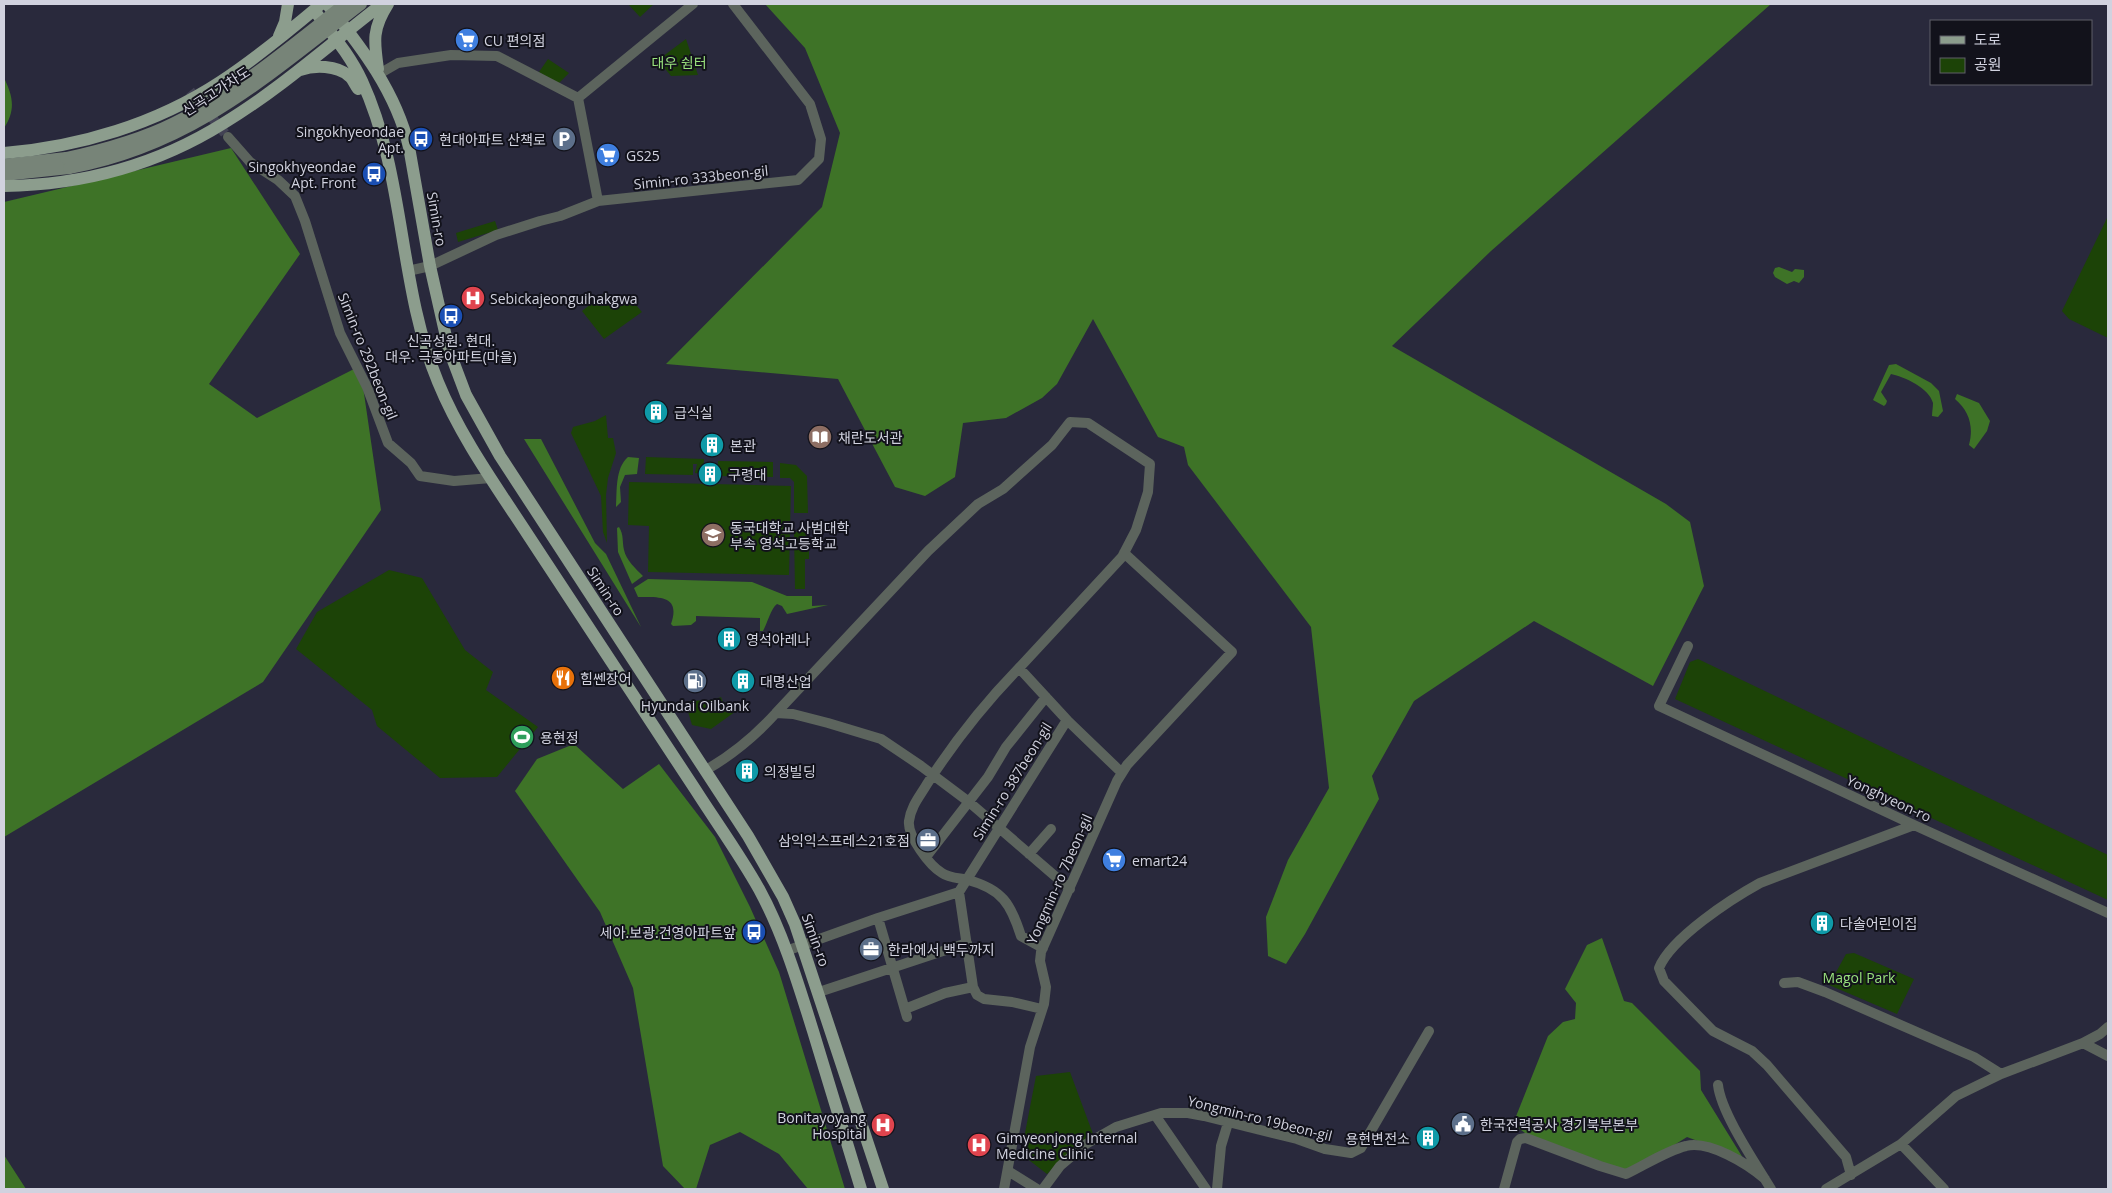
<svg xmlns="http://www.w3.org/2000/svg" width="2112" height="1193" font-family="'Open Sans','Noto Sans KR',sans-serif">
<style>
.green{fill:#1c4307}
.forest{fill:#3e7327}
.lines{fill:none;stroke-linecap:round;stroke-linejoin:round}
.street-tunnel{stroke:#424254;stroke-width:10;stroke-dasharray:10 5;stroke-linecap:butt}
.street{stroke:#5c645d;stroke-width:10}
.secondary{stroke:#778478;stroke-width:12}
.primary{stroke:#8c9d8d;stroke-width:12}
.secondary-bridge{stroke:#778478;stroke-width:12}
.labels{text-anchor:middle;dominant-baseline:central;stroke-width:4;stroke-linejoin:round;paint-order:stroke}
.poi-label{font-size:14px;fill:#d1d2df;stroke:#12121b;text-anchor:start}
.park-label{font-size:14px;fill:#99e27d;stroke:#12121b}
.street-label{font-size:14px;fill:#d1d2df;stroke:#12121b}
</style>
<rect width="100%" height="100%" fill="#29293c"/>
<path class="green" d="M628,4h26l-14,13z
M686,39l12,36 -27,1 -13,-16z
M548,59l21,14 -11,11 -19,-12z
M2108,216v122l-39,-19 -7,-8z
M495,221l3,9 -40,12 -2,-9z
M606,292l12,16 12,-10 12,14 -38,27 -22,-28z
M606,415l2,23h5l3,15 -8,25 -2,17 1,48 -4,-11 -2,-36 -30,-63 2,-6 22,-6z
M646,457l58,2 -1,15 -8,-1 2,-9h-4v11l-48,-1z
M718,461l55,1v15l-56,-1z
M780,463l16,2 11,11 1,37h-14v-31l-4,-4h-10z
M629,482l162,4 -2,89 -141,-3 1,-46 -21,-1z
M794,532h15v27h-4v30h-10z
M389,570l33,8 43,72 28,22 -7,18 52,37 -41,50 -57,1 -63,-52 -5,-16 -76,-61 21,-37z
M1698,659l410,196v45l-433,-201 15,-37z
M721,697l2,5 15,3 1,4 -28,20 -19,-4 -6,-20 4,-4 22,-1z
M1854,953l60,26 -17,35 -68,-29 17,-31z
M1070,1072l23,62 -13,9 -33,31 -22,-17v-24l11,-57z"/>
<path class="forest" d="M765,4h1006l-280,247 -99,95 274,158 24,18 14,64 -51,100 -119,-65 -120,80 -42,75 7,23 -74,135 -19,30 -18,-8 -2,-39 22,-57 41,-72 -18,-161 -123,-162 -4,-18 -26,-10 -65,-118 -36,65 -15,14 -36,20 -43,5 -8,54 -30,19 -30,-9 -57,-108 -172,-15 156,-157 18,-74 -35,-85z
M4,78c9,18 12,32 0,50z
M231,148l69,106 -91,130 48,34 103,-52 21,144 -118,172 -259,155v-635z
M1779,267l13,5 3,-3 9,1v7l-5,6 -5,-2 -7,3 -12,-7 -2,-4 2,-5z
M1896,364l35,19 8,8 4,20 -5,6 -6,-1c0,-4 1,-9 1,-13 -4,-15 -28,-26 -42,-29l-10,18 6,9 -1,3 -2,2 -11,-6 16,-35z
M1957,394l22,9 11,18 -3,10 -13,18 -5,-4c5,-19 0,-34 -14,-46z
M524,439h17l54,104 11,11 35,73z
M628,457l11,1 -2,16 -12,1 -5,12 1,15 -5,5c1,-15 -1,-39 12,-50z
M619,527c5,8 3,14 5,23 2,10 12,19 19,26l-11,8 -14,-32 -1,-24z
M648,579l104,3 35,14h25v10l16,-1 -41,9 -5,-8 -5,-2c-6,4 -10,20 -14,27h-3v-13l-64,-2v5l-5,4 -18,1 -2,-2c10,-29 -12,-27 -33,-27l-4,-9z
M574,744l49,45 36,-25 56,73 35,70 29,65 66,217h-37l-29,-35 -39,-22 -30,13 -14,44h-11l-22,-23 -30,-178 -33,-76 -85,-121 22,-32z
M1602,938l22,63 8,2 68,68 1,19 42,68 -56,-21 -32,20 -31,15 -91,-33 -20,-15 35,-88 15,-14 12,-3 1,-16 -11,-14 22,-44z
M4,1155l22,34h-22z"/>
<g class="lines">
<path class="street-tunnel" d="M190,91l38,46"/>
<path class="street" d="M379,74l19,-11 53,-8 46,1 81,42 20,103
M578,98l115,-94
M228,137l22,25 28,18 17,16 10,25 35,112 27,54 21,56 23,20 9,13 34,5 37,-3
M408,271l22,-5 66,-31 44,-14 20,-5 38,-15 200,-21 21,-21 2,-20 -11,-35 -77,-100
M1688,646l-29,60 255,119 194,88
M1019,668c-34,35 -65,74 -92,116 -7,12 -16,22 -18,37 -2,15 21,45 33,52 7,5 18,5 26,7 34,9 43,24 53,56l22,12
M776,713l152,-162 50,-47 25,-15 49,-44 18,-23 18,1 62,41 -2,28 -12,38 -14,27 -103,111 48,52 -108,172 -81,26 -92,33
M1067,720l55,53
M706,770c26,-15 50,-35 70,-57l17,1 35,9 53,16 40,27 48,36 101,87
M1029,854l22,-25
M926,857l62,-80 18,-30 40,-50
M959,892l14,95
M878,918l29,99
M1784,983l14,-1 27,10 149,65 27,17
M819,992l148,-49
M905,1009l40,-16 28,-6 4,8 7,4 28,3 30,7
M2083,1043l25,13
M1718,1085c3,28 38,79 53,104
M1155,1115l51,74
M1901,1144l43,45
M1008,1171l29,18
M1851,1175l-5,-18 -79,-92 -15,-14 -39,-20 -49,-50 -5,-13c12,-30 72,-69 101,-85l154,-58
M1004,1189l26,-142 14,-43 2,-17 -6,-26 1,-9 76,-171 10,-16 105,-113 -108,-99
M1043,1189l17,-23 26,-22 30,-17 45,-14h27l16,3 93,23 28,10 26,4 10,-5 68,-117
M1217,1189l4,-43 7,-23
M1504,1189l13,-47 3,-3 6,-1 74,28 26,8c17,-8 42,-24 60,-28 23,-6 62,18 79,33
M1826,1189l75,-45 55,-48 45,-22 82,-31 17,-9 8,-7"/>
<path class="secondary" d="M4,165l62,-7
M4,175l65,-7"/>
<path class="primary" d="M327,4c35,44 69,88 82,143l21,119 19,84 17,45 34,61 248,380 35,61 12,27 88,265
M314,10c17,23 36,45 48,71 44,96 36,205 76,301 22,54 58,104 90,153 55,85 112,169 167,254 21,33 45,66 64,100 24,44 39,94 54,142 16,53 32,106 48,158
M279,36l6,-14 3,-18
M378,69c-4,-28 -6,-40 10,-65
M300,70c14,-5 37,-5 49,6 4,3 6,9 9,13
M4,153c75,-6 152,-29 216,-71 35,-23 68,-50 100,-77
M4,186c78,-1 153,-21 220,-63 56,-34 106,-79 158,-119"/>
<path class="secondary-bridge" d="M66,158c37,-8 74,-18 108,-35 63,-30 117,-77 171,-119
M69,168c123,-23 197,-91 292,-164"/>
</g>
<defs>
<g id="supermarket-disc" transform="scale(1.25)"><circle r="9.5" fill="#3f7fe0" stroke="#12121b"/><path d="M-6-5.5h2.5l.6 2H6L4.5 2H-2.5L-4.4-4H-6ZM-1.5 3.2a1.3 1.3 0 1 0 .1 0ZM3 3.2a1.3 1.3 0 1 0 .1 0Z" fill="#fff"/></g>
<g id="bus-disc" transform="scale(1.25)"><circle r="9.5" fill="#1a4fb4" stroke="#12121b"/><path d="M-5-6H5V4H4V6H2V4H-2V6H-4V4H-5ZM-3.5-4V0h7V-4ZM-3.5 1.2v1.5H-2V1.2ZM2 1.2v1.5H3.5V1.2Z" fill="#fff"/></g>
<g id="parking-disc" transform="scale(1.25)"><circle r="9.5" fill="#5c6f8a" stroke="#12121b"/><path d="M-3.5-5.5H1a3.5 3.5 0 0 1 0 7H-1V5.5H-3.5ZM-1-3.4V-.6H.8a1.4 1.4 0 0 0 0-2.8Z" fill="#fff"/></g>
<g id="hospital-disc" transform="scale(1.25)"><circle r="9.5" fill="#e0444e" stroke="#12121b"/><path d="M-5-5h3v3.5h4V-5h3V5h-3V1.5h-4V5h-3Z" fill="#fff"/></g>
<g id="building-disc" transform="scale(1.25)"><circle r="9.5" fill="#0f9aa8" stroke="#12121b"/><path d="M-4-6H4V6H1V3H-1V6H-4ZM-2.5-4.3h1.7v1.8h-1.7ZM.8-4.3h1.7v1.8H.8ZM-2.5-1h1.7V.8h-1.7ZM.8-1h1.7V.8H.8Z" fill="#fff"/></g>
<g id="library-disc" transform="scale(1.25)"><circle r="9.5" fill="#8d6e63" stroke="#12121b"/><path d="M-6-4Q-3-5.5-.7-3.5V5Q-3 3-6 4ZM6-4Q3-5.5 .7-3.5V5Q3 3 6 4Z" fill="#fff"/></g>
<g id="school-disc" transform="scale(1.25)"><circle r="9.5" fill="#8d6e63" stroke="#12121b"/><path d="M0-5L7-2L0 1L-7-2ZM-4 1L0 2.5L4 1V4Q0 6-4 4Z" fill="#fff"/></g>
<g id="restaurant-disc" transform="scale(1.25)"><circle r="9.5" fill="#e8710a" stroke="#12121b"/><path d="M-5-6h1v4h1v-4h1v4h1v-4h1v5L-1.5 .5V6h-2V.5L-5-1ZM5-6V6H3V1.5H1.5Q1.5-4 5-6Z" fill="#fff"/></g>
<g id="fuel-disc" transform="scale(1.25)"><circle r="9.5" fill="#5c6f8a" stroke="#12121b"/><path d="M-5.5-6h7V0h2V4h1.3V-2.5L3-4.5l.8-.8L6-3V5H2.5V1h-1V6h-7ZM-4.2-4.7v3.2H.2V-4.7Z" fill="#fff"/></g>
<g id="stadium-disc" transform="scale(1.25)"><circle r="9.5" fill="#2e9e5b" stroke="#12121b"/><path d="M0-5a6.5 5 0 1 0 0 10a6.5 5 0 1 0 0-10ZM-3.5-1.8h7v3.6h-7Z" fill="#fff"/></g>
<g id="office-disc" transform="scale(1.25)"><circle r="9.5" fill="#5c6f8a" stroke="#12121b"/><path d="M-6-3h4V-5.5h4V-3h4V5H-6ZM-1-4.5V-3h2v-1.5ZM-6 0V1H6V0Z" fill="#fff"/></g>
<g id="civic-disc" transform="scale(1.25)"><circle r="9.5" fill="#5c6f8a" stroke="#12121b"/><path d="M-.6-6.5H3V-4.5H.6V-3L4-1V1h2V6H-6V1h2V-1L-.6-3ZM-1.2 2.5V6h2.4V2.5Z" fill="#fff"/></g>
</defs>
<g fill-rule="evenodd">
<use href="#supermarket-disc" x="467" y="40"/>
<use href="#bus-disc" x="421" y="139"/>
<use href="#parking-disc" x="564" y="139"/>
<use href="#supermarket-disc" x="608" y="155"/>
<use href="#bus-disc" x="374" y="174"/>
<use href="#hospital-disc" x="473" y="298"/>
<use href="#bus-disc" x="451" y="316"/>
<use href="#building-disc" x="656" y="412"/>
<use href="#library-disc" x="820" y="437"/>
<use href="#building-disc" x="712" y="445"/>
<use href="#building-disc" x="710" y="474"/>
<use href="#school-disc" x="713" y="535"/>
<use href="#building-disc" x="729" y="639"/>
<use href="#restaurant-disc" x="563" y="678"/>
<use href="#fuel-disc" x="695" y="681"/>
<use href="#building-disc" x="743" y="681"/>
<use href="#stadium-disc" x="522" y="737"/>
<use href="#building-disc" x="747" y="771"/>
<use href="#office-disc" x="928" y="840"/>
<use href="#supermarket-disc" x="1114" y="860"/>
<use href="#building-disc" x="1822" y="923"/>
<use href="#bus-disc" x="754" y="932"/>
<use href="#office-disc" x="871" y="949"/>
<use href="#civic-disc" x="1463" y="1124"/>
<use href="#hospital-disc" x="883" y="1125"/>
<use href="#building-disc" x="1428" y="1138"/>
<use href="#hospital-disc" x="979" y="1145"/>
</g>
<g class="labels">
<g class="poi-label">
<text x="484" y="40">CU 편의점</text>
<text x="404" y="131" text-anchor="end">Singokhyeondae<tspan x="404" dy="16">Apt.</tspan></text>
<text x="546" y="139" text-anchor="end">현대아파트 산책로</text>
<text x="626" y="155">GS25</text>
<text x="356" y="166" text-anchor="end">Singokhyeondae<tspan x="356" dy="16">Apt. Front</tspan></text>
<text x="490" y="298">Sebickajeonguihakgwa</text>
<text x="451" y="340" text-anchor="middle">신곡성원. 현대.<tspan x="451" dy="16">대우. 극동아파트(마을)</tspan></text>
<text x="674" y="412">급식실</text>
<text x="838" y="437">채란도서관</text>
<text x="730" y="445">본관</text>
<text x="728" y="474">구령대</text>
<text x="730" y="527">동국대학교 사범대학<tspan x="730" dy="16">부속 영석고등학교</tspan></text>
<text x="746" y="639">영석아레나</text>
<text x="580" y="678">힘쎈장어</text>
<text x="760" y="681">대명산업</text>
<text x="695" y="705" text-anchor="middle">Hyundai Oilbank</text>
<text x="540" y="737">용현정</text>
<text x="764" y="771">의정빌딩</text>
<text x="910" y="840" text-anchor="end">삼익익스프레스21호점</text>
<text x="1132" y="860">emart24</text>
<text x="1840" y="923">다솔어린이집</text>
<text x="736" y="932" text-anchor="end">세아.보광.건영아파트앞</text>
<text x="888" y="949">한라에서 백두까지</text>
<text x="866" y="1117" text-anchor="end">Bonitayoyang<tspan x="866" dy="16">Hospital</tspan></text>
<text x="1480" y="1124">한국전력공사 경기북부본부</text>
<text x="996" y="1137">Gimyeonjong Internal<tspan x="996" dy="16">Medicine Clinic</tspan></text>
<text x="1410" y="1138" text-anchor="end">용현변전소</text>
</g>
<g class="park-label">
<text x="679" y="62">대우 쉼터</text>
<text x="1859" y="977">Magol Park</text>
</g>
<g class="street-label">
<text transform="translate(216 91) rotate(-33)">신곡고가차도</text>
<text transform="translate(701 177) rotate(-6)">Simin-ro 333beon-gil</text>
<text transform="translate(437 219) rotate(80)">Simin-ro</text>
<text transform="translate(368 356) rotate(68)">Simin-ro 292beon-gil</text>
<text transform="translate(606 591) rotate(57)">Simin-ro</text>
<text transform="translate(1012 781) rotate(-58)">Simin-ro 387beon-gil</text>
<text transform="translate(1889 798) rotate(25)">Yonghyeon-ro</text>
<text transform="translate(1059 879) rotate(-66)">Yongmin-ro 7beon-gil</text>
<text transform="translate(816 940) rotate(70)">Simin-ro</text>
<text transform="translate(1260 1118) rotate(14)">Yongmin-ro 19beon-gil</text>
</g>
</g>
<rect width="2112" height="1193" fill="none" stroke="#d1d2df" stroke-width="10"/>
<rect x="1930" y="20" width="162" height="65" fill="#12121b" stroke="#5e5f69"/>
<rect x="1940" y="36" width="25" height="8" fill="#8c9d8d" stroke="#5e5f69"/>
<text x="1974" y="45" font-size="15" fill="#d1d2df">도로</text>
<rect x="1940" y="58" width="25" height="15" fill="#1c4307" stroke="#5e5f69"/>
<text x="1974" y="70" font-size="15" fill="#d1d2df">공원</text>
</svg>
